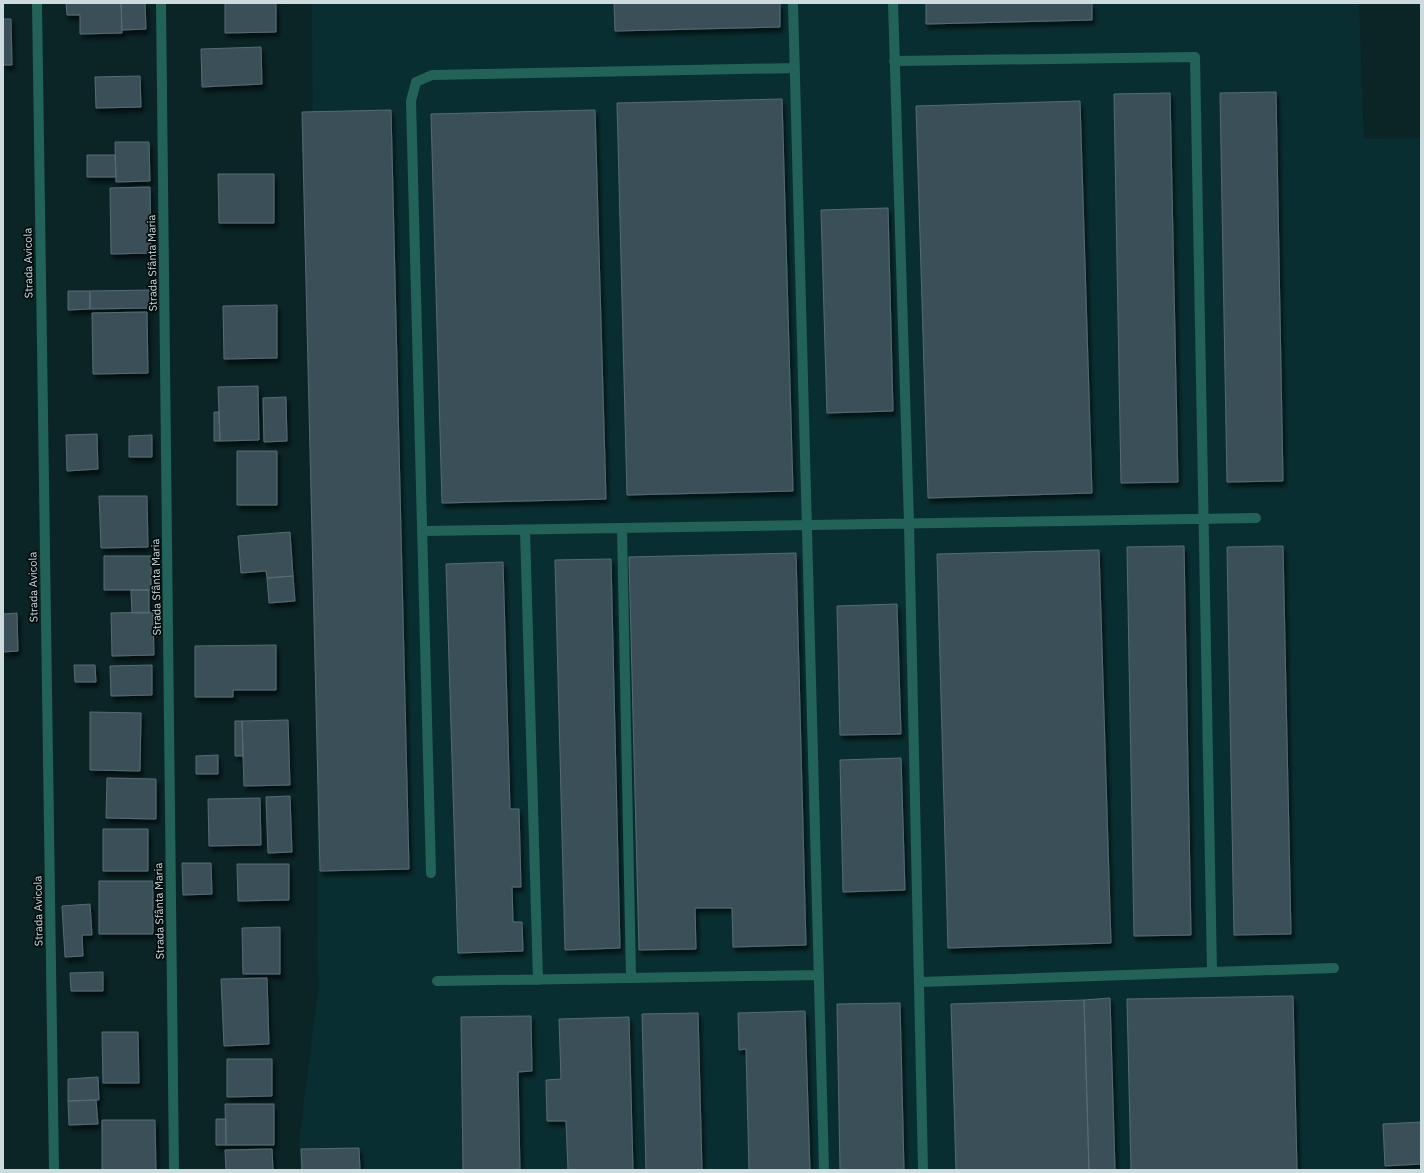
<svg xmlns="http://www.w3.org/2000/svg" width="1424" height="1173" font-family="'IBM Plex Sans',sans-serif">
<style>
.built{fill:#092e31}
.building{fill:#3a5059;stroke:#556c75;filter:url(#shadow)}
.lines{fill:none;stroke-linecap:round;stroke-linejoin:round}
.minor{stroke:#236259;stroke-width:10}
.labels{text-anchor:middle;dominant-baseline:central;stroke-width:3.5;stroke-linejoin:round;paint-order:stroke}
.street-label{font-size:11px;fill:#cddbdd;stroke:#030c0c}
</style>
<defs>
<filter id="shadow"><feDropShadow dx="2.5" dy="4.5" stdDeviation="2" flood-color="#0009"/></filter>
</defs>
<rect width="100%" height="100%" fill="#0b2426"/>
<path class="built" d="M312,3h1047l5,136 57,-1v1032h-1121l-1,-29 19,-150z"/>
<path class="building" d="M66,3h55l1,30 -42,1v-19h-13z
M121,3h24l1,26 -24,1z
M225,3h51v29l-51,1z
M614,3h166v24l-165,4z
M926,3h166v17l-166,4z
M3,19h8l1,46h-9z
M261,47l1,37 -60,3 -1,-38z
M140,76l1,31 -45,1 -1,-31z
M1276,92l7,389 -56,1 -7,-389z
M1170,93l8,389 -57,1 -7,-389z
M782,99l11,392 -166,4 -10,-392z
M1080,101l12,392 -164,5 -12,-392z
M391,110l18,759 -89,2 -18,-759z
M595,110l11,389 -164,4 -11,-389z
M115,142h34l1,39 -34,1z
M87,155h28l1,22h-29z
M218,174h56v49h-55z
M150,187l1,66 -40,1 -1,-66z
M888,208l5,203 -66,2 -6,-203z
M152,290v18l-62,1v-18z
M68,291h22v18l-22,1z
M277,305v53l-53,1 -1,-53z
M147,312l1,61 -55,1 -1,-61z
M258,386l1,54 -39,1 -2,-54z
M286,397l1,44 -23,1 -1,-44z
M214,412h5l1,29h-6z
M97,434l1,35 -31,2 -1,-36z
M152,435v22h-23v-21z
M237,451h40v54h-40z
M99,496h48l1,51 -47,1z
M290,532l3,44 -26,2 -1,-7 -25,2 -3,-37z
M1184,546l7,389 -57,1 -7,-389z
M1283,546l8,388 -57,1 -7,-388z
M1099,550l12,393 -163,5 -11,-394z
M796,553l10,392 -73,2 -1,-39h-37l1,41 -57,1 -10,-393z
M104,556h47v34h-47z
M611,559l9,389 -55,2 -10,-390z
M503,562l7,247h9l2,78h-9l1,35h9l1,29 -65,2 -12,-389z
M293,576l2,25 -26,2 -2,-25z
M131,590h18v23h-17z
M897,604l4,130 -61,1 -3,-129z
M153,612l1,43 -42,1 -1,-43z
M17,613l1,38 -15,1v-38z
M276,645v45h-43v7h-38v-51z
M74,665h21l1,17h-21z
M152,665v30l-41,1 -1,-30z
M90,712l51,1 -1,58 -50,-1z
M288,720l2,65 -46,1 -2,-65z
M235,721h7l1,35h-8z
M218,755v19h-22v-18z
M901,758l4,132 -62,2 -3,-132z
M107,778l49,1v40l-50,-1z
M290,796l2,56 -24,1 -2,-56z
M260,798l1,47 -52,1 -1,-47z
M103,829h45v42h-45z
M182,863h29l1,31 -29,1z
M237,864h52v36l-51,1z
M99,881h54v53h-54z
M90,904l2,31h-10l1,21 -18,1 -3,-51z
M280,927v47h-37l-1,-46z
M103,972v19h-32l-1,-18z
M267,978l2,66 -45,2 -3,-67z
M1293,996l4,174h-166l-4,-171z
M1110,998l5,172h-26l-5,-170z
M1084,1000l5,170h-133l-5,-166z
M900,1003l4,167h-64l-3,-166z
M805,1011l5,159h-61l-3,-121 -7,1 -1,-37z
M698,1013l4,157h-56l-4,-156z
M531,1016l1,55 -14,1 2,98h-57l-2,-153z
M629,1017l4,153h-65l-2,-49h-19l-1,-41 15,-1 -2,-60z
M102,1032h36l1,51h-36z
M227,1059h45v37l-45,1z
M98,1077l1,23 -31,1v-22z
M96,1100l2,24 -29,1 -1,-24z
M225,1104h49v41h-48z
M216,1119h10v26h-10z
M102,1120h53l1,50h-54z
M1421,1122v42l-36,2 -2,-42z
M359,1148l1,22h-58l-1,-21z
M272,1149l1,21h-47l-1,-20z"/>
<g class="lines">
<path class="minor" d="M37,3l17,1167
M161,3l13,1167
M793,3l31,1167
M893,3l16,520 14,647
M894,61l301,-4 17,915
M622,528l9,450
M525,530l13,450
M422,531l834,-13
M431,873l-20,-772 5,-19 16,-7 363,-7
M437,981l382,-6
M920,982l414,-14"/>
</g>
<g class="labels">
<g class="street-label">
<text transform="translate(28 263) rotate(-91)">Strada Avicola</text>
<text transform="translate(152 263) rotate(-91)">Strada Sfânta Maria</text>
<text transform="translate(33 587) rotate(-91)">Strada Avicola</text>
<text transform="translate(156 587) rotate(-91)">Strada Sfânta Maria</text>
<text transform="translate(38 911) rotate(-91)">Strada Avicola</text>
<text transform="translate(159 911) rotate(-91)">Strada Sfânta Maria</text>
</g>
</g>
<rect width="1424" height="1173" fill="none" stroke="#cddbdd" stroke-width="8"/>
</svg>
